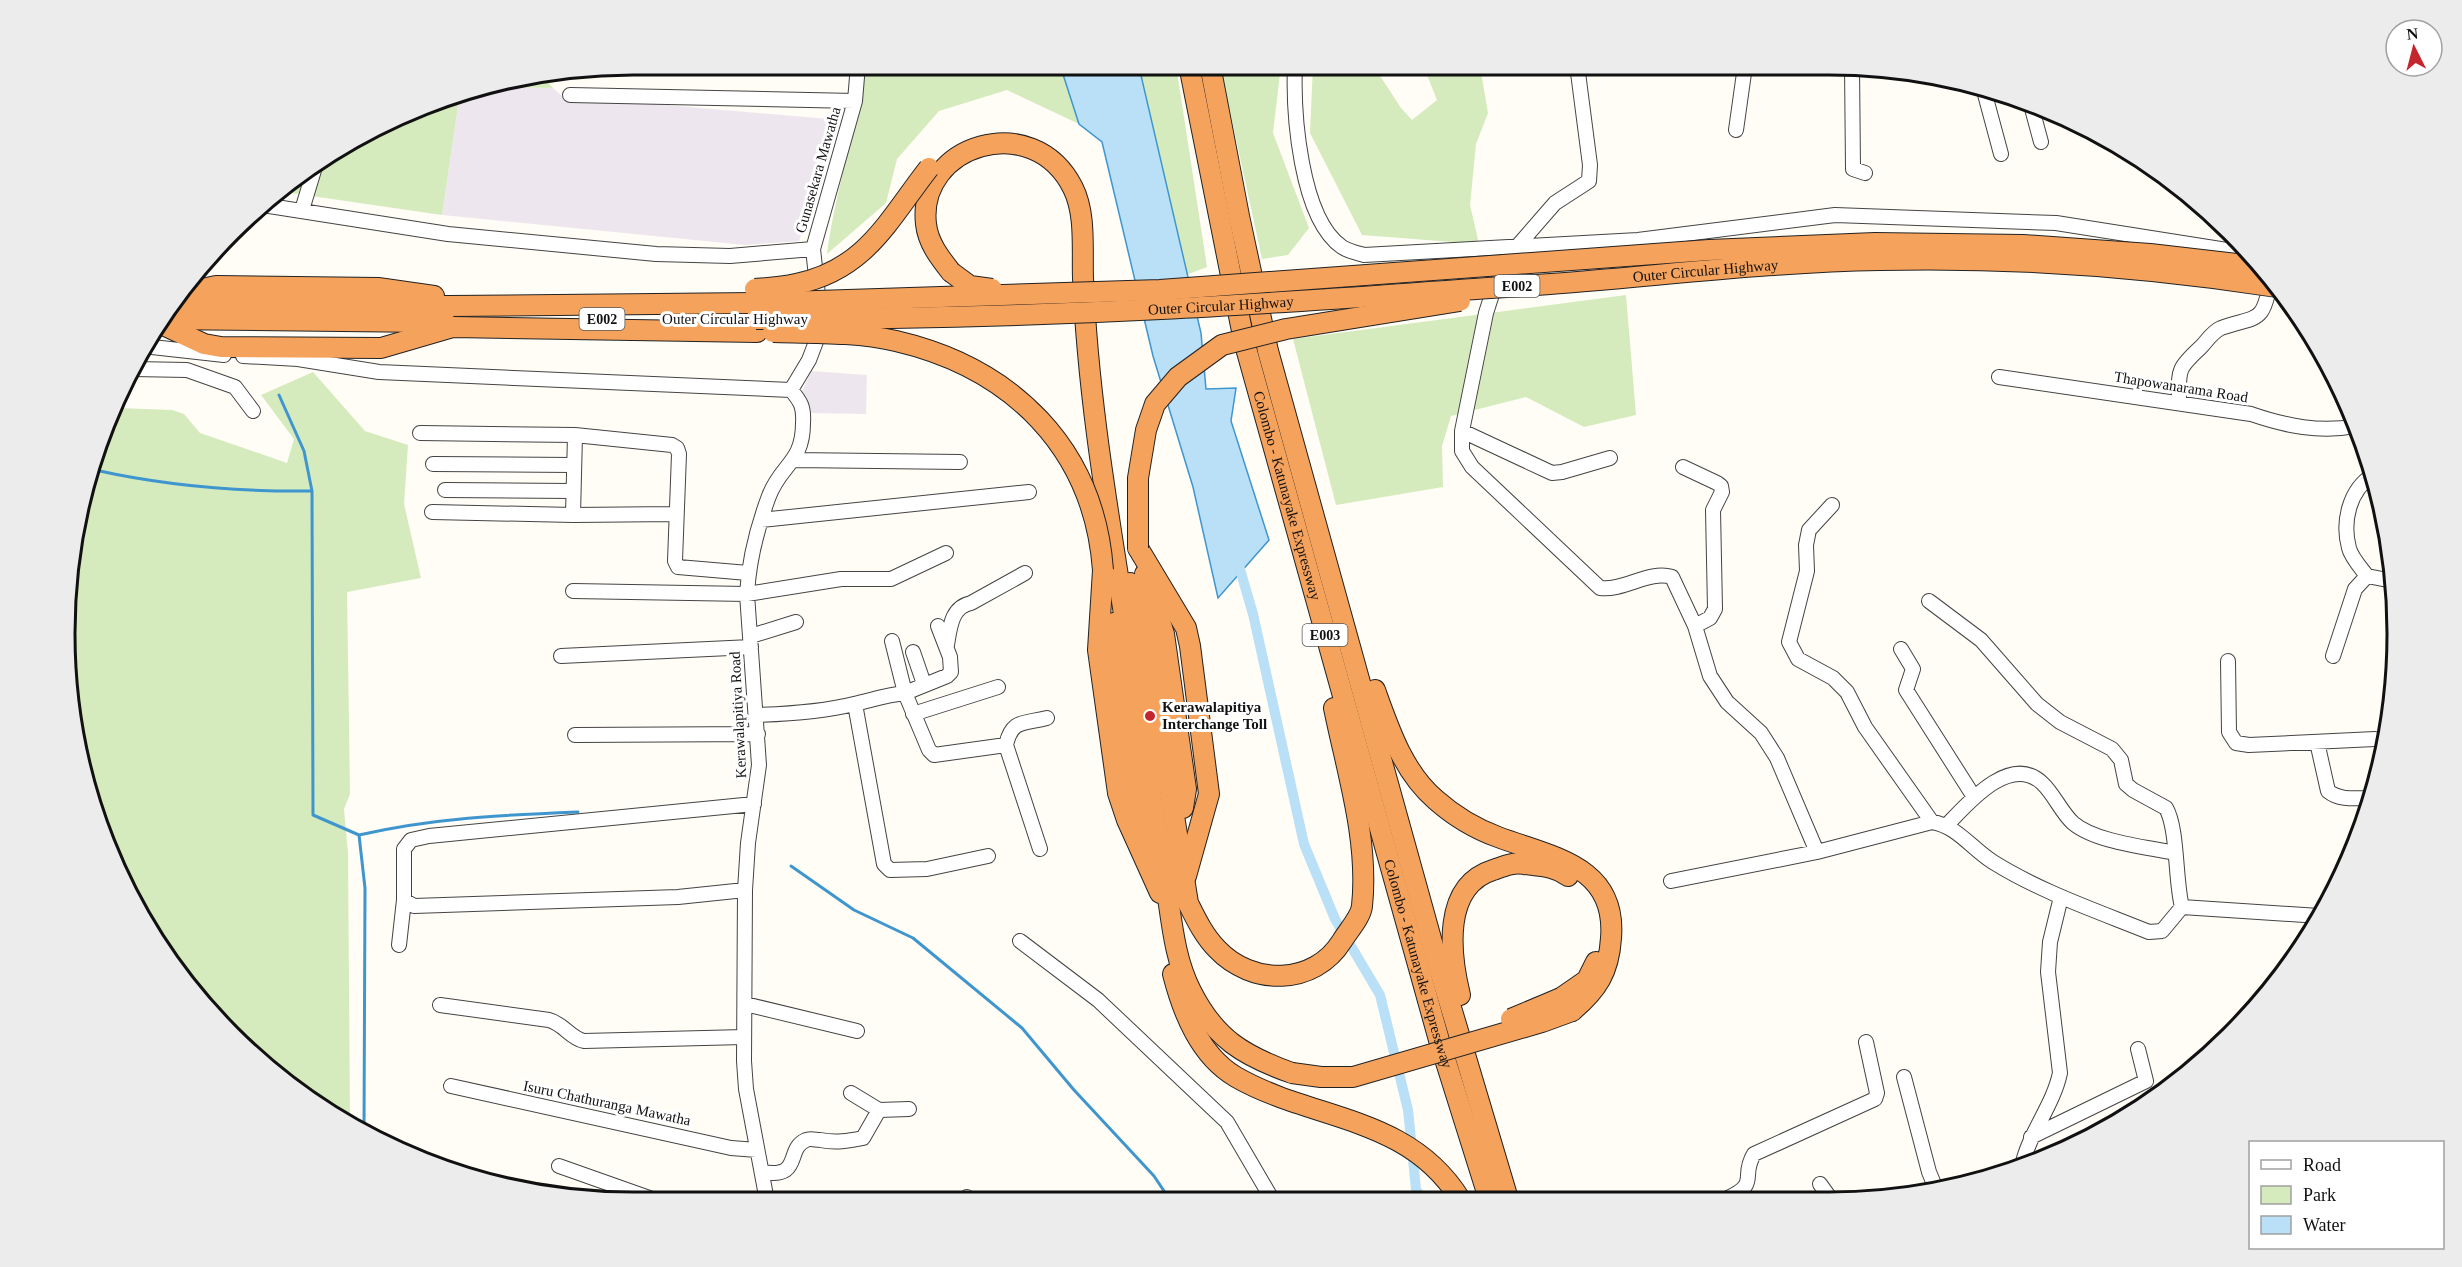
<svg xmlns="http://www.w3.org/2000/svg" width="2462" height="1267" font-family="'Times New Roman',serif">
<style>
.industrial{fill:#eee6ef}
.green{fill:#d5ebbd}
.water{fill:#b9e0f7;stroke:#3f96cf;stroke-width:1.5}
.lines{fill:none;stroke-linecap:round;stroke-linejoin:round}
.stream{stroke:#3f96cf;stroke-width:3}
.canal{stroke:#b9e0f7;stroke-width:10}
.minor-casing{stroke:#444;stroke-width:16}
.highway-casing{stroke:#222;stroke-width:22}
.minor{stroke:#fff;stroke-width:14}
.highway{stroke:#f5a25d;stroke-width:20}
.highway-bridge-casing{stroke:#222;stroke-width:22;stroke-linecap:butt}
.highway-bridge{stroke:#f5a25d;stroke-width:20}
.poi-dot{fill:#c4262e;stroke:#fff;stroke-width:2}
.labels{text-anchor:middle;dominant-baseline:central;stroke-width:6;stroke-linejoin:round;paint-order:stroke}
.shield{fill:#fff;stroke:#585858;stroke-width:1.5}
.shield-label{font-size:14px;font-weight:bold;fill:#111}
.street-label{font-size:15px;fill:#111;stroke:#fff}
.poi-label{font-size:15px;font-weight:bold;fill:#111;stroke:#fff;text-anchor:start}
.rim{fill:none;stroke:#111;stroke-width:3}
</style>
<rect width="100%" height="100%" fill="#fffdf5"/>
<path class="industrial" d="M497,87l56,1 9,8 279,24 -42,121 -54,4 -303,-30 18,-122z
M811,371l56,4 -1,39 -57,-1 -7,-21z"/>
<path class="green" d="M863,65h197l19,59 -72,-34 -68,21 -42,48 -11,44 -59,51c8,-64 31,-125 36,-189z
M1121,65h55l31,202 -21,8 -46,-203z
M1220,65h61l-8,68 36,95 -21,27 -26,4z
M1313,65h60l28,43 11,12 25,-20 -14,-35 57,1 8,47 -12,31 -6,61 9,39 -117,-9 -52,-102z
M545,79l8,9 -56,-1z
M460,93l-18,122 -165,-24 10,-9 163,-87z
M1626,295l10,120 -52,12 -58,-30 -75,19 -9,30 1,41 -107,18 -43,-166z
M313,372l52,59 43,14 -4,59 17,74 -74,14 3,202 -6,15 4,44 2,268 -119,-85 -108,-151 -54,-178 7,-185 42,-114 54,2 12,4 16,19 87,30 7,-24 -33,-44z"/>
<path class="water" d="M1060,65h61l19,6 61,262 5,56 30,-1 -5,33 38,119 -51,58 -25,-111 -40,-131 -51,-214 -23,-18z"/>
<g class="lines">
<path class="stream" d="M279,395l25,56 8,40 1,324 46,20 6,53 -1,243
M95,470c72,16 143,22 217,21
M359,835c75,-17 143,-20 219,-23
M791,866l63,44 59,28 109,90 52,62 80,86 16,24"/>
<path class="canal" d="M1237,559l16,55 51,230 31,75 45,76 28,115 8,79 5,10"/>
<g class="minor-casing">
<path id="minor" d="M1295,65c-2,47 5,153 47,182 6,4 15,6 22,8l274,-15 197,-25 221,8 196,31
M1577,65l13,100 -1,16 -34,22 -40,46 -21,39 -8,25 -24,118v20l10,16 128,121c24,3 49,-18 72,-11l23,49 15,50 17,26 34,31 16,25 40,94 115,-30c25,4 39,26 61,40 48,30 104,49 156,70l13,-1 20,-24
M1852,66l1,103 12,4
M1983,87l18,67
M570,95l285,6
M2031,105l10,37
M1736,130l9,-64
M263,205l185,29 208,20 74,2 83,-7
M302,210l13,-43
M143,346l81,9
M243,356l55,3 81,13 412,18
M133,369l54,1 48,17 18,24
M1999,377l252,37c35,12 69,19 105,12
M2179,403c0,-33 -3,-33 22,-56 6,-6 11,-15 20,-19 37,-13 42,-3 50,-49
M1462,431l90,42 10,-1 48,-14
M420,433l155,2 97,10 5,3 2,6 -4,107 3,6 70,6
M575,435l-2,80 102,-1
M794,460l166,2
M433,464l140,1
M1683,467l34,16 4,3 1,6 -9,18 2,99 -5,9 -15,8
M445,490l128,1
M1832,505l-23,25 -3,15 1,26 -18,71 9,17 35,19 14,14 18,35 67,95
M432,512l141,3
M761,520l268,-28
M2367,576c-6,-8 -16,-19 -18,-28 -7,-26 0,-58 24,-73
M573,591l174,3 94,-15h50l55,-26
M1929,601l52,39 56,64 23,18 52,27 9,11 5,24 7,6 33,18c12,21 9,72 16,99
M751,636l45,-14
M892,641l13,52 42,-17 4,-4 -1,-15 -12,-31
M947,645c3,-17 4,-38 24,-42l54,-30
M1901,649l12,20 -7,21 68,107
M913,652l11,32
M561,656l190,-9
M2333,656l22,-67 12,-13 26,5
M2228,661l1,71 7,11 13,2 126,-6
M855,704l29,160 6,6 37,-1 61,-13
M913,714l85,-27
M756,715c33,-1 66,-3 98,-11 18,-4 32,-9 51,-11l24,57 5,5 72,-10
M575,735l183,-1
M2317,742l11,49c12,10 29,7 44,7
M1947,825c20,-21 63,-72 95,-42 12,11 19,29 31,40 22,19 74,24 102,30
M1040,849l-34,-104c6,-26 17,-21 41,-27
M1671,881l146,-29
M745,890l-67,7 -264,9 -10,-6v-51l7,-9 18,-4 325,-32
M2182,907l137,9
M1020,941l78,59 129,122 45,77
M399,945l5,-45
M745,1004l112,27
M440,1005l109,15c15,4 21,18 35,21l160,-4
M1904,1077l25,95 7,17
M451,1086l280,62 26,2
M851,1093l28,17
M2031,1137l115,-56 -8,-32
M559,1166l99,35
M2022,1166c7,-33 31,-60 38,-93l-12,-101 2,-30 11,-45
M762,1172c41,7 23,-23 44,-32 4,-2 10,0 14,0 16,3 28,1 43,-2l16,-28 30,-1
M1820,1184l10,14
M1728,1198c32,-15 12,-21 26,-44l121,-55 2,-6 -11,-51
M966,1200l1,-3
M767,1201l-21,-112 -2,-28 1,-171 3,-47 11,-78 -12,-171c2,-34 10,-66 22,-98 12,-32 34,-33 34,-73 1,-16 -2,-21 -12,-33l18,-30 8,-21 3,-26 -7,-64 42,-148 3,-36"/>
</g>
<g class="highway-casing">
<g id="highway">
<path id="s1" d="M1189,65l55,276 195,699 50,159"/>
<path d="M1210,65l29,151 29,135 170,613 70,235"/>
<path d="M951,272c-11,-14 -23,-29 -25,-48 -9,-79 107,-116 147,-36 13,26 9,61 10,90 6,149 37,296 57,443 8,57 17,113 27,170 5,33 8,69 24,100 24,48 53,65 101,82"/>
<path d="M180,294l36,-8 162,2 56,8"/>
<path d="M173,304l276,2 305,-3"/>
<path d="M162,319l266,3 16,-2"/>
<path d="M159,323l45,21 17,3 160,1 72,-21 304,5"/>
<path d="M1138,548l48,80 4,18 19,148 -23,82"/>
<path d="M1103,570l-5,80 20,143 9,27 33,73"/>
<path d="M1145,574l19,60 22,155 -3,19"/>
<path d="M1130,583l16,58 42,262c8,16 16,33 29,46 35,37 97,37 125,-8 6,-10 19,-24 20,-35 7,-66 -15,-134 -28,-198"/>
<path d="M1114,623l9,96 23,121"/>
<path d="M1375,690c14,39 28,82 61,110 17,15 40,29 62,37 53,20 119,28 113,101 -2,34 -14,52 -39,73"/>
<path d="M1173,974c10,39 27,82 63,103 77,44 172,38 224,122"/>
<path d="M1460,995c-10,-41 -18,-109 33,-125 11,-4 20,-8 31,-6 16,2 31,2 44,12"/>
<path d="M1561,998l26,-18 9,-18"/>
</g>
</g>
<use href="#minor" class="minor"/>
<use href="#highway" class="highway"/>
<g class="highway-bridge-casing">
<g id="highway-bridge">
<path d="M951,272l19,14 22,3"/>
<path d="M755,289c13,-1 28,-2 41,-5 70,-14 93,-65 133,-116"/>
<path d="M754,303l406,-13 549,-40 166,-7 148,2 127,9 113,13"/>
<path id="s2" d="M756,319c135,0 270,-3 405,-10 125,-6 250,-16 375,-24 115,-8 229,-23 344,-25 131,-3 267,7 397,27"/>
<path d="M773,332c40,1 84,0 123,9 116,27 198,107 207,229"/>
<path d="M1138,548v-70l8,-48 9,-26 23,-27 44,-32 64,-16 174,-28"/>
<path d="M1511,1019l50,-21"/>
<path d="M1292,1073l29,4h32l189,-55 30,-11"/>
</g>
</g>
<use href="#highway-bridge" class="highway-bridge"/>
</g>
<circle class="poi-dot" cx="1150" cy="716" r="6"/>
<g class="labels">
<g class="shield">
<rect x="1494.5" y="275" width="45" height="22" rx="4.5"/>
<rect x="579.5" y="308" width="45" height="22" rx="4.5"/>
<rect x="1302.5" y="624" width="45" height="22" rx="4.5"/>
</g>
<g class="shield-label">
<text x="1517" y="286">E002</text>
<text x="602" y="319">E002</text>
<text x="1325" y="635">E003</text>
</g>
<g class="street-label">
<text transform="translate(818 170) rotate(-74)">Gunasekara Mawatha</text>
<text stroke="none"><textPath href="#s2" startOffset="951">Outer Circular Highway</textPath></text>
<text stroke="none"><textPath href="#s2" startOffset="465">Outer Circular Highway</textPath></text>
<text x="735" y="319">Outer Circular Highway</text>
<text transform="translate(2181 387) rotate(9)">Thapowanarama Road</text>
<text stroke="none"><textPath href="#s1" startOffset="442">Colombo - Katunayake Expressway</textPath></text>
<text transform="translate(738 715) rotate(-93)">Kerawalapitiya Road</text>
<text stroke="none"><textPath href="#s1" startOffset="928">Colombo - Katunayake Expressway</textPath></text>
<text transform="translate(607 1103) rotate(12)">Isuru Chathuranga Mawatha</text>
</g>
<g class="poi-label">
<text x="1162" y="707">Kerawalapitiya<tspan x="1162" dy="17">Interchange Toll</tspan></text>
</g>
</g>
<path d="M0 0H2462V1267H0ZM633 75H1829A558 558 0 0 1 2387 633V634A558 558 0 0 1 1829 1192H633A558 558 0 0 1 75 634V633A558 558 0 0 1 633 75Z" fill="#ececec" fill-rule="evenodd"/>
<path class="rim" d="M633 75H1829A558 558 0 0 1 2387 633V634A558 558 0 0 1 1829 1192H633A558 558 0 0 1 75 634V633A558 558 0 0 1 633 75Z"/>
<rect x="2249" y="1141" width="195" height="108" fill="#ffffff" stroke="#a0a0a0" stroke-width="1.5"/>
<rect x="2261" y="1160" width="30" height="9" fill="#ffffff" stroke="#a0a0a0" stroke-width="1.5"/>
<text x="2303" y="1171" font-size="18" fill="#111111">Road</text>
<rect x="2261" y="1186" width="30" height="18" fill="#d5ebbd" stroke="#a0a0a0" stroke-width="1.5"/>
<text x="2303" y="1201" font-size="18" fill="#111111">Park</text>
<rect x="2261" y="1216" width="30" height="18" fill="#b9e0f7" stroke="#a0a0a0" stroke-width="1.5"/>
<text x="2303" y="1231" font-size="18" fill="#111111">Water</text>
<g transform="translate(2414 48) rotate(354)"><circle r="28" fill="#ffffff" stroke="#a0a0a0" stroke-width="1.5"/>
<path d="M0-4.5L10 22L0 15L-10 22Z" fill="#c4262e"/>
<text y="-9" font-size="16" font-weight="bold" text-anchor="middle" fill="#111111">N</text>
</g>
</svg>
